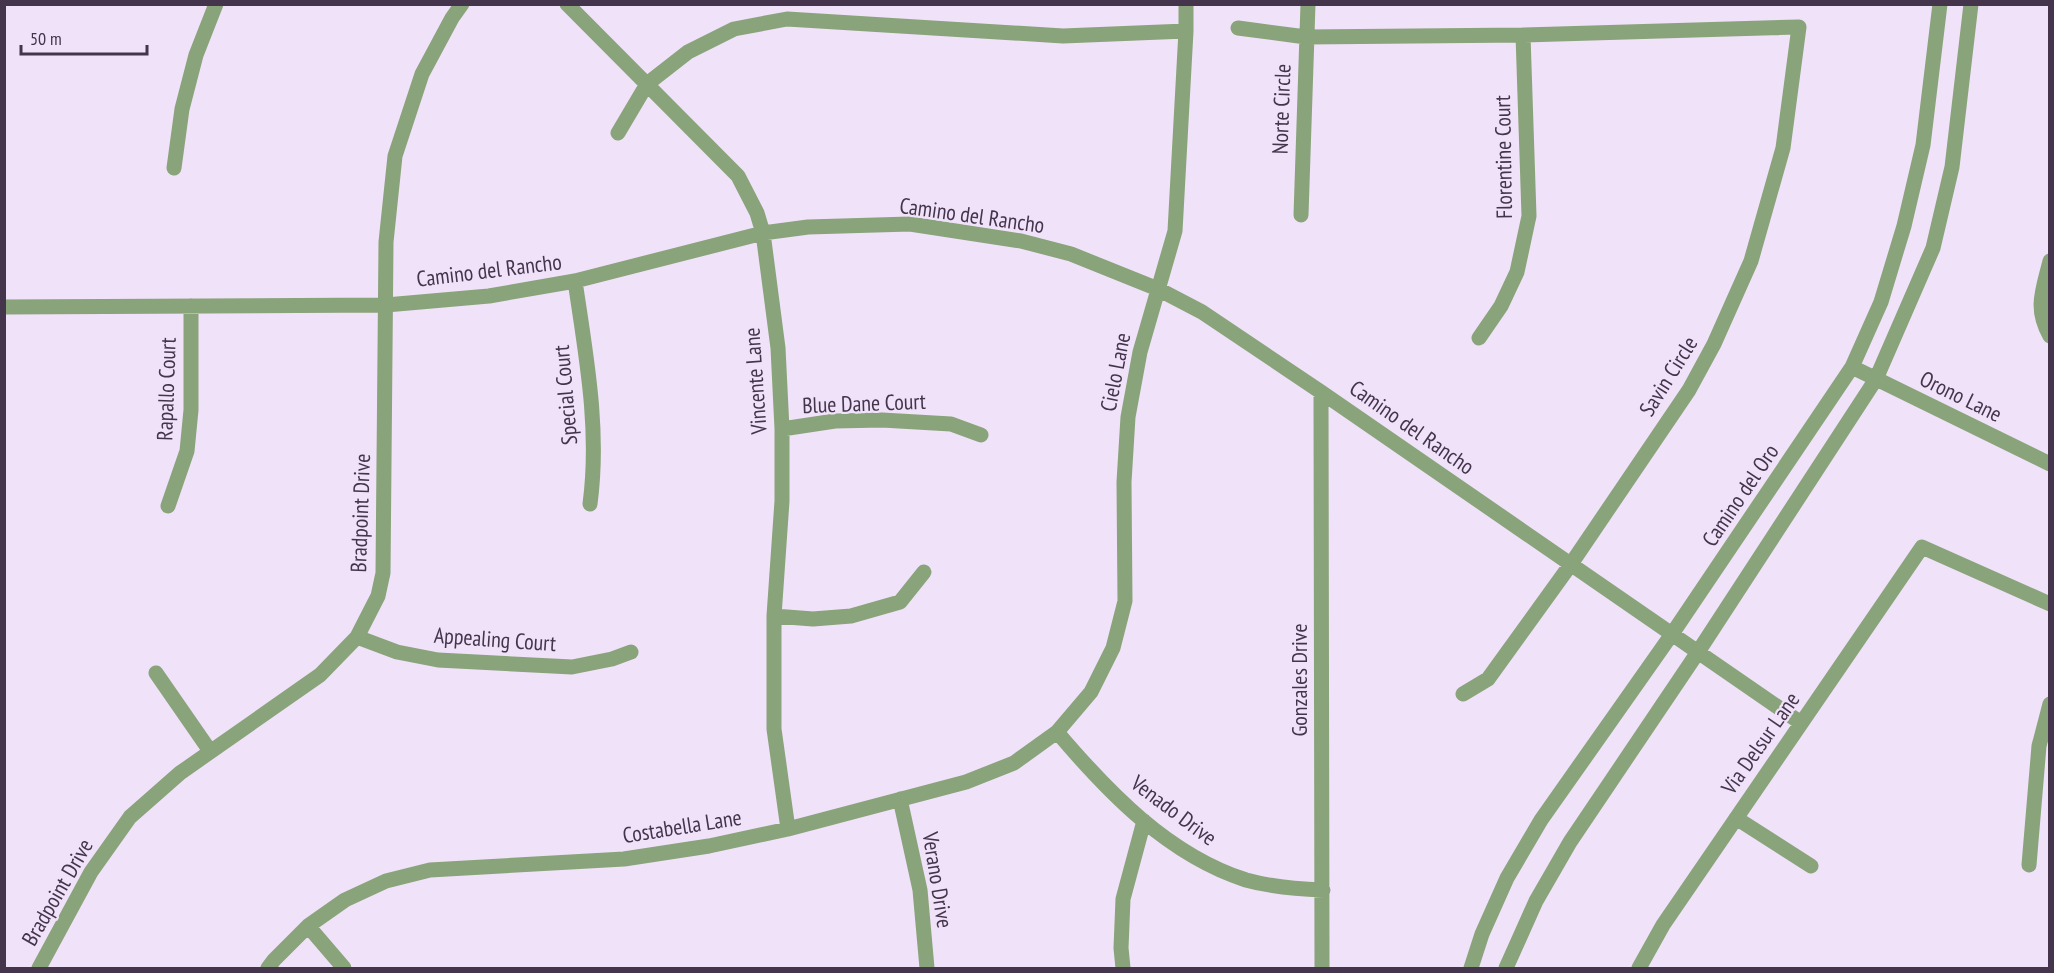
<svg xmlns="http://www.w3.org/2000/svg" width="2054" height="973" font-family="'PT Sans Narrow',sans-serif">
<style>
.lines{fill:none;stroke-linecap:round;stroke-linejoin:round}
.minor{stroke:#89a37a;stroke-width:15}
.labels{text-anchor:middle;dominant-baseline:central;stroke-width:4.5;stroke-linejoin:round;paint-order:stroke}
.street-label{font-size:22px;fill:#44354c;stroke:#f0e2f8}
</style>
<rect width="100%" height="100%" fill="#f0e2f8"/>
<g class="lines">
<path class="minor" d="M567,4l171,172 19,37 6,20 15,115 4,81v72l-8,115v113l14,100
M1238,28l68,9 217,-2 276,-8 -16,121 -32,113 -37,83 -25,46 -118,174 -83,115 -25,15
M618,133l29,-49 41,-32 46,-23 53,-10 276,17 123,-5
M174,168l8,-59 14,-54 20,-51
M1301,215l7,-211
M2050,261c-7,29 -16,47 0,75
M575,281c11,75 25,148 15,223
M4,307l382,-2 103,-9 86,-15 188,-48 45,-6 102,-3 111,17 50,13 87,35 44,23 119,80 480,331
M1479,338l22,-32 16,-34 12,-56 -6,-181
M1852,367l198,97
M1321,392l1,576
M782,429l53,-8 47,-1 69,4 30,11
M168,506l19,-55 4,-41v-104
M774,616l39,3 38,-3 49,-14 24,-30
M357,637l40,15 41,8 134,7 40,-8 19,-7
M156,673l54,78
M1057,732c51,60 111,123 189,148 25,7 50,9 77,10
M900,799l20,91 7,78
M1736,818l75,48
M2029,865l10,-119 11,-42
M308,926l36,42
M39,968l52,-96 39,-55 50,-44 140,-98 37,-38 21,-41 5,-23 3,-331 9,-86 27,-82 30,-56 10,-14
M268,968l6,-8 34,-34 37,-26 41,-19 44,-11 194,-11 85,-13 79,-17 178,-47 48,-19 43,-31 34,-40 22,-44 12,-47 -1,-119 4,-65 12,-65 35,-121 11,-200v-27
M1123,968l-2,-20 2,-49 21,-78
M1471,968l11,-34 25,-56 34,-58 131,-186 180,-267 29,-65 23,-76 19,-81 17,-141
M1506,968l30,-67 34,-59 128,-190 178,-273 57,-131 19,-81 19,-163
M1639,968l24,-43 259,-378 128,57"/>
</g>
<g class="labels">
<g class="street-label">
<text transform="translate(1281 109) rotate(-88)">Norte Circle</text>
<text transform="translate(1503 157) rotate(-91)">Florentine Court</text>
<text transform="translate(972 215) rotate(8)">Camino del Rancho</text>
<text transform="translate(489 270) rotate(-7)">Camino del Rancho</text>
<text transform="translate(1115 372) rotate(-79)">Cielo Lane</text>
<text transform="translate(1668 376) rotate(-58)">Savin Circle</text>
<text transform="translate(755 381) rotate(-94)">Vincente Lane</text>
<text transform="translate(166 389) rotate(-88)">Rapallo Court</text>
<text transform="translate(565 395) rotate(-95)">Special Court</text>
<text transform="translate(1961 396) rotate(26)">Orono Lane</text>
<text transform="translate(864 403) rotate(-2)">Blue Dane Court</text>
<text transform="translate(1412 427) rotate(35)">Camino del Rancho</text>
<text transform="translate(1740 495) rotate(-56)">Camino del Oro</text>
<text transform="translate(360 513) rotate(-88)">Bradpoint Drive</text>
<text transform="translate(495 639) rotate(4)">Appealing Court</text>
<text transform="translate(1299 680) rotate(-90)">Gonzales Drive</text>
<text transform="translate(1760 743) rotate(-55)">Via Delsur Lane</text>
<text transform="translate(1174 810) rotate(37)">Venado Drive</text>
<text transform="translate(682 826) rotate(-9)">Costabella Lane</text>
<text transform="translate(938 880) rotate(81)">Verano Drive</text>
<text transform="translate(57 892) rotate(-60)">Bradpoint Drive</text>
</g>
</g>
<rect width="2054" height="973" fill="none" stroke="#44354c" stroke-width="12"/>
<path d="M21 45v9h126v-9" fill="none" stroke="#44354c" stroke-width="3"/>
<text x="30" y="45" font-size="18" fill="#44354c" stroke="#f0e2f8" stroke-width="4.5" paint-order="stroke">50 m</text>
</svg>
